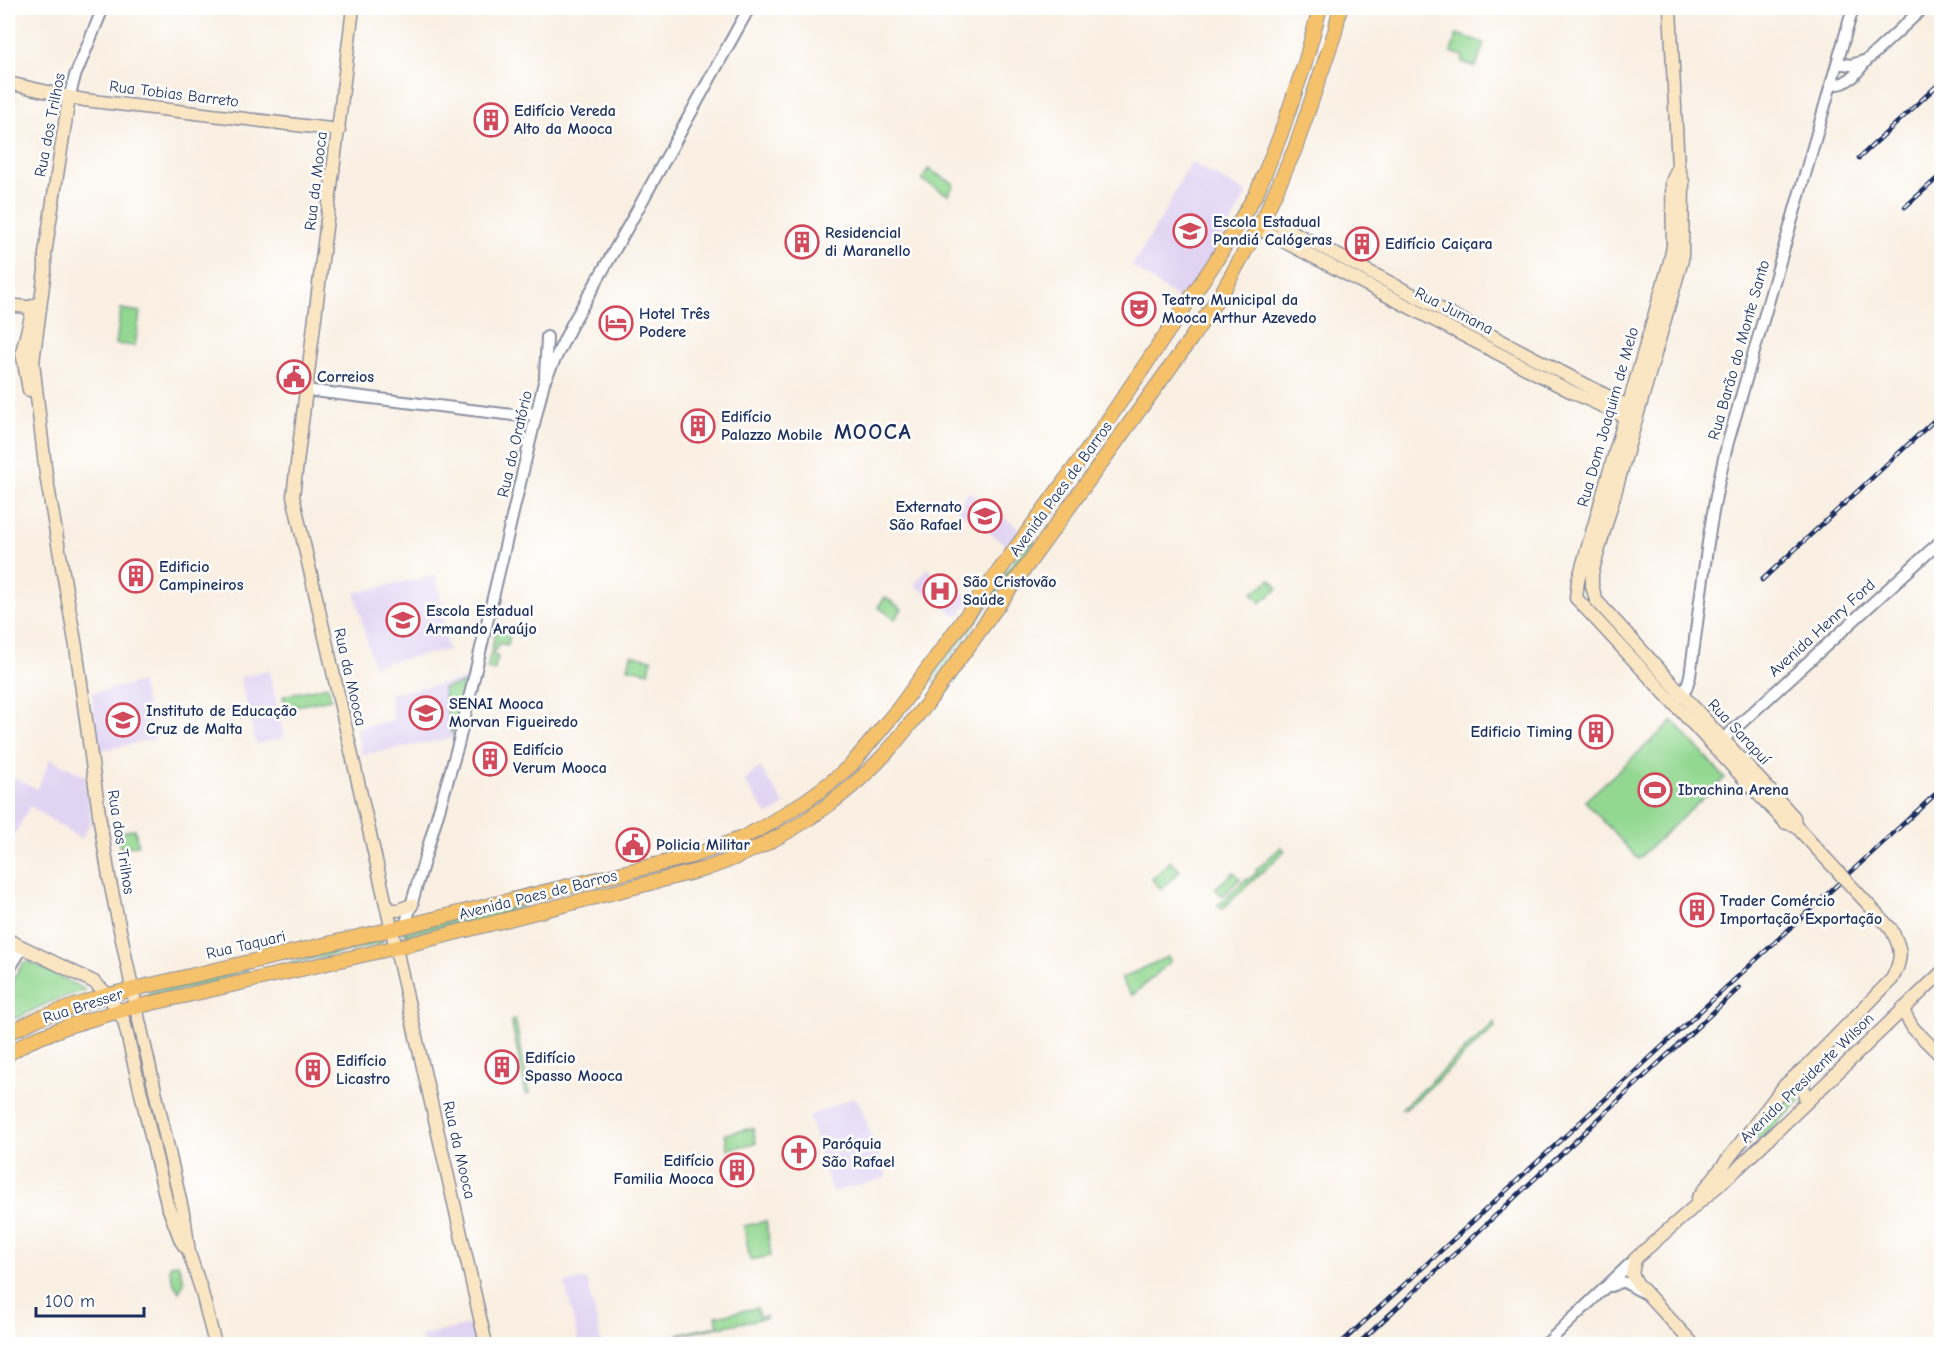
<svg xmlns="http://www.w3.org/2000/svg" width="1949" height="1352" font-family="'Comic Neue',sans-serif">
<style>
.built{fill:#e1d4f3}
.green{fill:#93d891;stroke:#578478;stroke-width:1.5}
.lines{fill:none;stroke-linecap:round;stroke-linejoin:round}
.tertiary-casing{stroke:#8a8fa0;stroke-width:14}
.secondary-casing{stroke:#8a8fa0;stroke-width:15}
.primary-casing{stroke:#8a8fa0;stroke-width:16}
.tertiary{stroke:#fff;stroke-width:10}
.secondary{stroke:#fbe6c4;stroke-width:12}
.primary{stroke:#f5c16b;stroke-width:14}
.rail-casing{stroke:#1b2f5e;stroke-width:4.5}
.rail{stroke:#fff;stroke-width:2;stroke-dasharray:7;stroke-linecap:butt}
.secondary-bridge-casing{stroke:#8a8fa0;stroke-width:15;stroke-linecap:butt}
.secondary-bridge{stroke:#fbe6c4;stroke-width:12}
.labels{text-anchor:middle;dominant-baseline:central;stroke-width:5;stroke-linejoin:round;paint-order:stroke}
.street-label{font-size:16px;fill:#1b2f5e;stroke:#fff}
.poi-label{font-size:16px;font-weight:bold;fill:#1b2f5e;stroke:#fff;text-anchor:start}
.district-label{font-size:22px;font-weight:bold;letter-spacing:1.5px;fill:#1b2f5e;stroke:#fff}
</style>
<rect width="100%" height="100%" fill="#fff"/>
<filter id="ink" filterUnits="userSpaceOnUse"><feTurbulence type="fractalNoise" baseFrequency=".0167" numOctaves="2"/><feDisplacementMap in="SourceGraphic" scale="12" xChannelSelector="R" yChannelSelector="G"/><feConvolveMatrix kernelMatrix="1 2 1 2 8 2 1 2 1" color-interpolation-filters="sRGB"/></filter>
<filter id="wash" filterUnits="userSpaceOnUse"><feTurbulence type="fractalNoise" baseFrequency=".008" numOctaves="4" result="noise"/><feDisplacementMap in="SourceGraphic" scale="24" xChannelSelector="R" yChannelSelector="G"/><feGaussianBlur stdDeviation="1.35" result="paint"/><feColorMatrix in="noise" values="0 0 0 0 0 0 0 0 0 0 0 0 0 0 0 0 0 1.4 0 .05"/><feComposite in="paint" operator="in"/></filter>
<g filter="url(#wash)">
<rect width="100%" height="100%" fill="#f9efe2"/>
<path class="built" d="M1190,162l57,31 -16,31 -49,78 -50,-36 34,-56z
M969,491l52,39 -12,17 -53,-38z
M927,568l44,31 -13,18 -44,-32z
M435,575l8,31 1,24 4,20 -75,15 -18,-72z
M269,670l15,68 -28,6 -16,-67z
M467,679l-14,59 -91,17 -6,-27 38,-8 -5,-26z
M141,682l14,57 -56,12 -7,-58z
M50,759l35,17 6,46 -10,17 -51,-33 -22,40v-71l30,14z
M760,767l25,38 -17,11 -24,-35z
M854,1097l4,3 28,73 -1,5 -53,14 -23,-76z
M587,1279l10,43 4,22h-22l-14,-61z
M473,1324l5,20h-55l-2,-8z"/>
<path class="green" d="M1457,34l27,9 -8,24 -14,-5 1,-6 -12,-4z
M928,169l26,15 -6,11 -26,-15z
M121,309l19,3 -5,34 -19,-2z
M1034,540l1,1 -102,140 -4,-3 91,-125z
M1271,579l7,10 -18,14 -8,-10z
M885,597l17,12 -7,10 -17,-12z
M496,630l14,3 -2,12 -9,-2 -2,6h-3l-1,5 5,3 -4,14 -7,-2z
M631,655l21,4 -3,13 -21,-4z
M466,683l-12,50h-3l-8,-45z
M328,686l3,13 -45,9 -3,-12z
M1673,721l52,57 -87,81 -53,-58z
M135,829l3,16 -18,3 -3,-15z
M1281,847l4,4 -63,58 -4,-4 28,-26 2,1 9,-8 -1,-2z
M1171,861l9,10 -19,18 -9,-10z
M1234,872l6,7 -18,17 -7,-8z
M525,901l1,5 -18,5 -3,4 -36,9 -5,-3 -56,14 -5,-3z
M382,938l1,5 -91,21 -1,-3 20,-4 4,-3z
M1167,957l2,1 1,4 -37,33h-2l-9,-14v-3z
M28,961l55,27 2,2 -37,13 -40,19v-35l15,-24z
M248,969l1,2 -24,6 -4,3 -71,17 -1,-5z
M515,1019l15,74 -4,1 -15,-74z
M1495,1022v5l-89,82h-5z
M1786,1092l15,1 3,5 -45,42h-2l-2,-4z
M753,1128l3,15 -28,6 -3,-15z
M766,1221l5,35 -21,4 -6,-34z
M178,1263l6,19 -5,10 -6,-10 -4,-14 2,-3z
M757,1308l2,9 7,-1v2l-87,17 -1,-1 40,-8 -2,-10z"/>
</g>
<g filter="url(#ink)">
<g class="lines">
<g class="tertiary-casing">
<path id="tertiary" d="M1837,63l14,2 16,-5
M1832,82l6,2 5,-1 10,-6 14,-17 56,-52
M69,98l6,-22 28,-68
M545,376l2,-39
M305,390l216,26 16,-4
M1676,698l10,-9 4,-13c11,-78 18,-157 38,-234l125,-434
M1718,744l224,-204
M405,926l53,-181 86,-363 27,-56 59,-103 119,-215
M8,971l15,-24
M1611,1286c3,-1 6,-3 10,-4 4,-1 18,9 24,11
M1546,1344l89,-85"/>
</g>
<g class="secondary-casing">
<path id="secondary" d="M353,8l-60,488 193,848
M1670,8l8,159 5,15 -1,78 -90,313v13l4,14 198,217 1,8
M8,83l76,17 255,30
M69,98l-20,129 -4,27v16l-12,92 13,113 30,172 24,174 9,56 27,130 49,215 4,31 12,36 14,55
M1264,217l351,183 20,9
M1258,228l312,163 62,29
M17,306l10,1 8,9
M29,390l-7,-38 12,-47
M1576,598l2,-17 92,-320 3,-15 -1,-64 6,-15
M1576,598l181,195 29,30 9,2
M1795,825l21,23
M388,910h10l14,-5
M8,940l86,42 14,13 16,26 43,183 14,37 4,6
M1902,1009l11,19 29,29
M1807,1102c-6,-13 -4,-24 2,-37
M1698,1198l87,-113 24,-21 83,-85c11,-21 10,-30 -1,-50
M1693,1344l-56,-61 -5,-9 3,-15 102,-90 205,-197"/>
</g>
<g class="primary-casing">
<path id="primary" d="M8,1033l31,-15 69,-23 297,-69 287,-70 50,-18 25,-13 40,-25 23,-17 22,-19 47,-56 192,-263 124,-183 41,-68 24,-58 25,-73 15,-55
M8,1054l20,-12 40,-16 58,-17 285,-65 294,-75c69,-23 134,-64 183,-118 13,-15 25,-31 38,-46l264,-365 34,-51 40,-72 31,-68 40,-117 5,-24"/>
</g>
<use href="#tertiary" class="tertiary"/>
<use href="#secondary" class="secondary"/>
<use href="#primary" class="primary"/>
<g class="rail-casing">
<path id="rail" d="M1859,158l83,-77
M1905,207l37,-33
M1762,580l180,-167
M1340,1344l602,-556
M1358,1344l381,-356"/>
</g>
<use href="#rail" class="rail"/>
<g class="secondary-bridge-casing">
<path id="secondary-bridge" d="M1816,848l75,81"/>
</g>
<use href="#secondary-bridge" class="secondary-bridge"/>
</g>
</g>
<defs>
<g id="building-ring" transform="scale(1.725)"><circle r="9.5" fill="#fff" stroke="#d1495b" stroke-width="1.5"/><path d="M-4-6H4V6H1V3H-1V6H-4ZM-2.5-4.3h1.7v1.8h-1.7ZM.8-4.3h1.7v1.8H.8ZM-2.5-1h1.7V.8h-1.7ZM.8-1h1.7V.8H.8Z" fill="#d1495b"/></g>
<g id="school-ring" transform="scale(1.725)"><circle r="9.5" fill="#fff" stroke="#d1495b" stroke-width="1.5"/><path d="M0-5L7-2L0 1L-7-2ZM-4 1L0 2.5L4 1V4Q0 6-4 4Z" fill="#d1495b"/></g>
<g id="theatre-ring" transform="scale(1.725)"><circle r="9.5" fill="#fff" stroke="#d1495b" stroke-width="1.5"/><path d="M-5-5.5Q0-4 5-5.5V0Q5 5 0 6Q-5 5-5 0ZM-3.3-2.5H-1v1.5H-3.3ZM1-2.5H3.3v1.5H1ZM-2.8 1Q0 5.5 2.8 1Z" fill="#d1495b"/></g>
<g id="hotel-ring" transform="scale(1.725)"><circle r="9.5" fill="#fff" stroke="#d1495b" stroke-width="1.5"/><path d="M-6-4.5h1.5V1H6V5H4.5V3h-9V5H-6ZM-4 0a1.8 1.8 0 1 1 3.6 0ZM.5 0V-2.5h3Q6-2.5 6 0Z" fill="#d1495b"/></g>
<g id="civic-ring" transform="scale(1.725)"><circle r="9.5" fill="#fff" stroke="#d1495b" stroke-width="1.5"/><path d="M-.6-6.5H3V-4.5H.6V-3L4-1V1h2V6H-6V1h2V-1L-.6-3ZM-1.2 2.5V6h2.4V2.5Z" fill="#d1495b"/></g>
<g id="hospital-ring" transform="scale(1.725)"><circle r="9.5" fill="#fff" stroke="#d1495b" stroke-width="1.5"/><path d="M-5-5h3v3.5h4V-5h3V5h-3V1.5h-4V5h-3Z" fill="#d1495b"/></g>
<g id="university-ring" transform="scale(1.725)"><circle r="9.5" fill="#fff" stroke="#d1495b" stroke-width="1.5"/><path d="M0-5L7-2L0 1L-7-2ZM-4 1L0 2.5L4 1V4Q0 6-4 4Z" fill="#d1495b"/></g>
<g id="stadium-ring" transform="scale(1.725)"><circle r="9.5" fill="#fff" stroke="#d1495b" stroke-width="1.5"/><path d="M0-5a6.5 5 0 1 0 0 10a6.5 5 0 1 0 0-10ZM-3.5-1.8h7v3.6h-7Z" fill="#d1495b"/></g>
<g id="church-ring" transform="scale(1.725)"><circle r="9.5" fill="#fff" stroke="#d1495b" stroke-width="1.5"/><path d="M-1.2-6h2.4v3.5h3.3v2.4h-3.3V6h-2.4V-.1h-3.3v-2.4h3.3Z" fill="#d1495b"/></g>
</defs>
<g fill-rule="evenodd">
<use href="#building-ring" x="491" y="120"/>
<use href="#school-ring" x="1190" y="231"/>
<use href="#building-ring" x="802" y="242"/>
<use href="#building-ring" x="1362" y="244"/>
<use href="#theatre-ring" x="1139" y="309"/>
<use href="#hotel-ring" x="616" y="323"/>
<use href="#civic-ring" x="294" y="377"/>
<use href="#building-ring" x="698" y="426"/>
<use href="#school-ring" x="985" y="516"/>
<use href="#building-ring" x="136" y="576"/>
<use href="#hospital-ring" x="940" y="591"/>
<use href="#school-ring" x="403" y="620"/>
<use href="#university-ring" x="426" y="713"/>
<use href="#school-ring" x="123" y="720"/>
<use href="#building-ring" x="1596" y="732"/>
<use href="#building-ring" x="490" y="759"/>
<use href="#stadium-ring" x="1655" y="790"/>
<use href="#civic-ring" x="633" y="845"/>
<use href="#building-ring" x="1697" y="910"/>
<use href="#building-ring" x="502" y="1067"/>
<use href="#building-ring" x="313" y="1070"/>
<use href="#church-ring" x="799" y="1153"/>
<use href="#building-ring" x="737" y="1170"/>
</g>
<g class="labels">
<g class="street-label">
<text transform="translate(174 94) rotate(7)">Rua Tobias Barreto</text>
<text transform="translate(50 125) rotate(-79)">Rua dos Trilhos</text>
<text transform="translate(316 181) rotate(-83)">Rua da Mooca</text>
<text transform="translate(1454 311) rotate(27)">Rua Jumana</text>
<text transform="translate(1739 350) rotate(-74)">Rua Barão do Monte Santo</text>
<text transform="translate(1608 417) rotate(-74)">Rua Dom Joaquim de Melo</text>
<text transform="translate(515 444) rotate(-77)">Rua do Oratório</text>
<text transform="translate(1061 489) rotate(-54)">Avenida Paes de Barros</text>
<text transform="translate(1822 628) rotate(-42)">Avenida Henry Ford</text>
<text transform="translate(350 677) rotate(77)">Rua da Mooca</text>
<text transform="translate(1739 732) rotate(47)">Rua Sarapuí</text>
<text transform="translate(121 842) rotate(81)">Rua dos Trilhos</text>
<text transform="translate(538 895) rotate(-14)">Avenida Paes de Barros</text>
<text transform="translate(246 945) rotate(-13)">Rua Taquari</text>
<text transform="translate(83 1006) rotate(-18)">Rua Bresser</text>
<text transform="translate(1807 1078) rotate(-44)">Avenida Presidente Wilson</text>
<text transform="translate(459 1150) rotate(77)">Rua da Mooca</text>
</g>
<g class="poi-label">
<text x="514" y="111">Edifício Vereda<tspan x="514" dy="18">Alto da Mooca</tspan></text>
<text x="1213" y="222">Escola Estadual<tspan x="1213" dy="18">Pandiá Calógeras</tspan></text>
<text x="825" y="233">Residencial<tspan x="825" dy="18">di Maranello</tspan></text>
<text x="1385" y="244">Edifício Caiçara</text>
<text x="1162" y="300">Teatro Municipal da<tspan x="1162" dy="18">Mooca Arthur Azevedo</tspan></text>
<text x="639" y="314">Hotel Três<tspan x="639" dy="18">Podere</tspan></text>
<text x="317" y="377">Correios</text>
<text x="721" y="417">Edifício<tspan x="721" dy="18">Palazzo Mobile</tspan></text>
<text x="962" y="507" text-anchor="end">Externato<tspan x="962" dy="18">São Rafael</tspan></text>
<text x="159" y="567">Edificio<tspan x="159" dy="18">Campineiros</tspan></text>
<text x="963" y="582">São Cristovão<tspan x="963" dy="18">Saúde</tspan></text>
<text x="426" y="611">Escola Estadual<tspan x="426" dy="18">Armando Araújo</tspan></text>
<text x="449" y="704">SENAI Mooca<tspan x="449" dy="18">Morvan Figueiredo</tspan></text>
<text x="146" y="711">Instituto de Educação<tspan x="146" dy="18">Cruz de Malta</tspan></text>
<text x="1573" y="732" text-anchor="end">Edificio Timing</text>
<text x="513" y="750">Edifício<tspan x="513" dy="18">Verum Mooca</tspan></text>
<text x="1678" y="790">Ibrachina Arena</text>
<text x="656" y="845">Policia Militar</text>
<text x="1720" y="901">Trader Comércio<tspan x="1720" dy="18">Importação Exportação</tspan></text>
<text x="525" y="1058">Edifício<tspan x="525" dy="18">Spasso Mooca</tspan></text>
<text x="336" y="1061">Edifício<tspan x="336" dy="18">Licastro</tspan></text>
<text x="822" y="1144">Paróquia<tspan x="822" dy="18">São Rafael</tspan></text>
<text x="714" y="1161" text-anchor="end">Edifício<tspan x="714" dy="18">Familia Mooca</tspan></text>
</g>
<g class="district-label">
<text x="873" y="432">MOOCA</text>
</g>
</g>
<rect width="1949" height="1352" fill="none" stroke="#fff" stroke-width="30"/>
<path d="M36 1307v9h108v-9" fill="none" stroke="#1b2f5e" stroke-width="3"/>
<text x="45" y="1307" font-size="18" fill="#1b2f5e" stroke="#ffffff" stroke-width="4.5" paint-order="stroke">100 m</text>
</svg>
